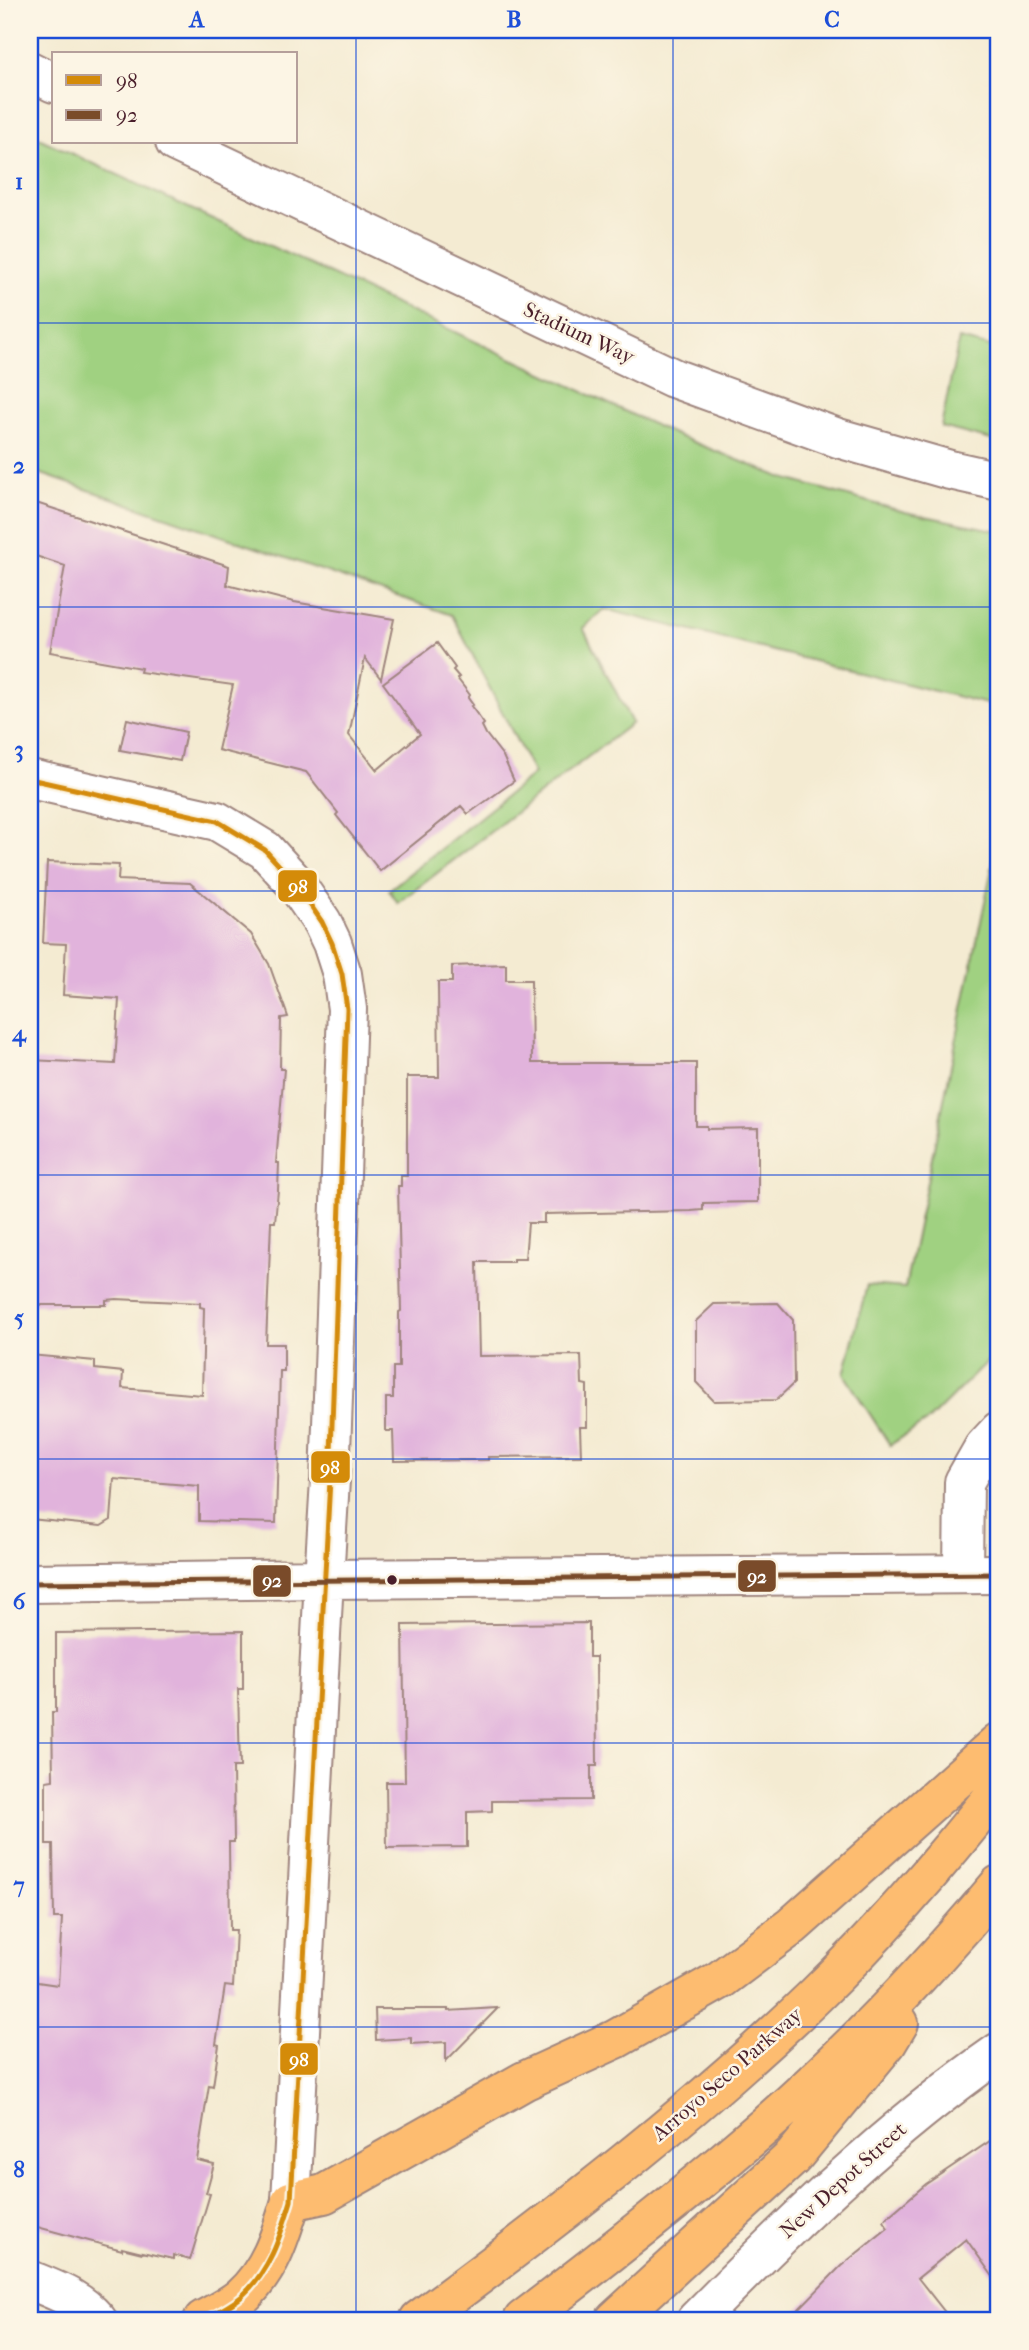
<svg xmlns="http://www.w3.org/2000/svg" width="1029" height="2350" font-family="'IM FELL French Canon',serif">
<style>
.green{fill:#a0d181;stroke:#757856;stroke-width:2}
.building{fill:#e1b3dc}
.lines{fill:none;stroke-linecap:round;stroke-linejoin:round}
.minor-casing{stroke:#9f857e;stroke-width:42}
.tertiary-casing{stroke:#9f857e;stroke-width:42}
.primary-casing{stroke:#9f857e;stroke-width:42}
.motorway-casing{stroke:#9f857e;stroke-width:42}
.minor{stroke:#fff;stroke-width:38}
.tertiary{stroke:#fff;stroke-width:38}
.primary{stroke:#fdbc70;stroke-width:38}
.motorway{stroke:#fdbc70;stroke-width:38}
.bus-1-casing{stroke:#fcf5e5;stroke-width:10}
.bus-2-casing{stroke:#fcf5e5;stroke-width:10}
.bus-1{stroke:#d48b09;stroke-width:5}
.bus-2{stroke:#7a4b2a;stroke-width:5}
.grid{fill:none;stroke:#1d4ed8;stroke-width:2;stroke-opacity:0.55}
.bus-dot{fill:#4a1f2b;stroke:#fcf5e5;stroke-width:2.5}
.labels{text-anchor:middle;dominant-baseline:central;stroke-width:5;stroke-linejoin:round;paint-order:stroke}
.street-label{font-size:21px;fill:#4a1f2b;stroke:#fcf5e5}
.line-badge{stroke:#fcf5e5;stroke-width:2.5}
.badge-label{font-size:19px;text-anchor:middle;font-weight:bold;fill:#fff}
.neatline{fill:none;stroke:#1d4ed8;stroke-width:2.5}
.grid-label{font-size:23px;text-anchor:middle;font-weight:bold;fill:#1d4ed8}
</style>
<rect width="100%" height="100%" fill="#fcf5e5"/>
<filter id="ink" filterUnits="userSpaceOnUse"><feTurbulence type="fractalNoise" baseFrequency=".0143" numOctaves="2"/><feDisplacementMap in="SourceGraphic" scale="14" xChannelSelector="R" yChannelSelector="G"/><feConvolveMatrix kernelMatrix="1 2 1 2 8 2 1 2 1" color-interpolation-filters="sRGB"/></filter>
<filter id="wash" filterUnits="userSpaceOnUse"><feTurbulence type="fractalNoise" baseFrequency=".00686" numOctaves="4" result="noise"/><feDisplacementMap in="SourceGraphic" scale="28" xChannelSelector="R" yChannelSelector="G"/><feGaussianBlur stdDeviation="1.57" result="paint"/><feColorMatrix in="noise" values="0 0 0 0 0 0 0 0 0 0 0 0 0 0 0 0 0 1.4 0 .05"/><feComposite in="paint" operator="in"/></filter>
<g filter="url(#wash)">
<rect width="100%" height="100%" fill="#f4ebd2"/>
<path class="green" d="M30,134l648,302 105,42 122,34 94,19v176l-395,-98 -21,19 49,95 -234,180 -9,-13 145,-116 -82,-159 -422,-145z
M959,339l40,10v93l-58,-15z
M999,834v516l-70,70 -39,25 -46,-71 23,-89 38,3z"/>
<g id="blocks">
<path class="building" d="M30,501l199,65 -2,19 67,17 100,17 -13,60 -16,-21 -16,77 28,35 43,-36 -37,-51 54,-40 18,25 -2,2 6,7 -2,1 13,17 -2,3 5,7 -2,1 13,18 -2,2 4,8 17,22 11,25 -46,33 -7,-8 -81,65 -44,-56 2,-2 -32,-41 -88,-22 15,-65 -93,-13 1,-4 -91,-16 15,-86 -35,-12z
M127,719l59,13 -6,29 -60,-11z
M47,862l72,3 -1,15 72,3 61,51 18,30 19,53 -7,1 -1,51h4l-8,94h3l-1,27 -3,32h-4l-5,122h18v27h-4l-4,152 -77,-2v-35l-85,-7 -3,41 -10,6 -71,-7v-164l65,6v8l28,3 -1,16 80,7 2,-87 -4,-1v-4l-84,-4 -10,1v5h-76v-245l85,4 4,-65 -56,-4 3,-51 -23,-1z
M506,964v16h25l1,83h164v63h11v3l51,-1v74l-55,1v7l-12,1 -147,3v9h-16l-3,36h-12v3h-36l2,94 102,-1 1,29 5,1v42h-7l1,29 -93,1v3l-94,1 -1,-30h-7v-33h7v-31h6v-55l2,-1 -3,-125h3v-10h6v-99h32l-1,-95h14v-16z
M778,1303l15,17 1,63 -18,17 -62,1 -18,-19v-61l18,-17z
M589,1623v34h7l1,109h-6v34l-99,1v10l-25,1v35l-80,1 -1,-66h19l-2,-157z
M243,1631v58h-5l2,78h-7l1,75h-5l1,88h6l-3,57 -8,-1 -9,58 3,1 -6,41 -4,-1 -12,75 17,4 -8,29 4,1 -20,66 -17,-5v4l-31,-7v1l-20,-5v2l-92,-25v-244l28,4 4,-67h-8l-1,-74h-7v-63l7,-1 -1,-68h4v-79z
M498,2008l-52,53v-19l-35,2v-6l-35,2 -1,-31h73v2z
M999,2135v150l-33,-46 -48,39 33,42h-163l53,-54 47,-38 -5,-7 43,-37z"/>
</g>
</g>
<g filter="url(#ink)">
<use href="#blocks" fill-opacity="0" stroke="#9f857e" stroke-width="2"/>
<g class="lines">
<g class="minor-casing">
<path id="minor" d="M30,779l187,42 48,29 31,34 26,38 10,21 10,31 5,35 -17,471 -6,99 -294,4
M963,1573l1,-91 20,-35 15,-16
M30,2280c27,11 48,18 67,40
M696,2320c95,-96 192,-191 303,-268"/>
</g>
<g class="tertiary-casing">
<path id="tertiary" d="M30,71l24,12
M175,142l498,236 165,60 112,32 49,11
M291,2201l33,-622 675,-5"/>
</g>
<g class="primary-casing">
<path id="primary" d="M203,2320c13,-7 27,-14 38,-23 29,-26 39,-60 50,-96"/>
</g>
<g class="motorway-casing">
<path id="motorway" d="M291,2201l33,-7 200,-113 92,-42 104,-59 72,-54 207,-184
M419,2320c138,-102 274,-206 397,-325 66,-64 126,-134 183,-206
M523,2320c83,-63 165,-127 244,-196 84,-73 161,-155 232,-239
M615,2320l178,-163 94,-114 12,-20"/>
</g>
<use href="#minor" class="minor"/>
<use href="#tertiary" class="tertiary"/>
<use href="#primary" class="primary"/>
<use href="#motorway" class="motorway"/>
<g class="bus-1-casing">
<path id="bus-1" d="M30,779l187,42 48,29 31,34 26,38 10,21 10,31 5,35 -17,471 -39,721c-11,36 -21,70 -50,96 -11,9 -25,16 -38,23"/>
</g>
<g class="bus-2-casing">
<path id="bus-2" d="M30,1583l969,-9"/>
</g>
<use href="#bus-1" class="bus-1"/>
<use href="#bus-2" class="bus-2"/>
</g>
</g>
<path class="grid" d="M356,30v2290M673,30v2290M30,323h969M30,607h969M30,891h969M30,1175h969M30,1459h969M30,1743h969M30,2027h969"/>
<circle class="bus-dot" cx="392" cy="1580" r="6"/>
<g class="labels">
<g class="street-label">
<text transform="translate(579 333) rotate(25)">Stadium Way</text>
<text transform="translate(727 2074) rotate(-41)">Arroyo Seco Parkway</text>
<text transform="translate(843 2180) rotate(-42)">New Depot Street</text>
</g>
</g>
<g class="line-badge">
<rect x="277" y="869" width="41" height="34" rx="7" fill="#d48b09"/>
<rect x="310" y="1450" width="41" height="34" rx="7" fill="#d48b09"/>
<rect x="737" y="1559" width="40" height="34" rx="7" fill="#7a4b2a"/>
<rect x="252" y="1564" width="40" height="34" rx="7" fill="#7a4b2a"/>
<rect x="279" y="2042" width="40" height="34" rx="7" fill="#d48b09"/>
</g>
<g class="badge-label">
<text x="298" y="893">98</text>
<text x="330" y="1474">98</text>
<text x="757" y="1583">92</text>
<text x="272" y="1587">92</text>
<text x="299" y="2066">98</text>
</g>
<rect width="1029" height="2350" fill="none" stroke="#fcf5e5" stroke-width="77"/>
<rect x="52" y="52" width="245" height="91" fill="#fcf5e5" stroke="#b59f9b" stroke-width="2"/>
<rect x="66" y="75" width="35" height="10" fill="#d48b09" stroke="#b59f9b" stroke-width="2"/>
<text x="116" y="88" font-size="21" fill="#4a1f2b">98</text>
<rect x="66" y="110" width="35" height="10" fill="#7a4b2a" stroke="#b59f9b" stroke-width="2"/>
<text x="116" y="122" font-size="21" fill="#4a1f2b">92</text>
<rect x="38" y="38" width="952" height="2274" class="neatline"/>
<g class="grid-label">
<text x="197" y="27">A</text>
<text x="514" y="27">B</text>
<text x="832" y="27">C</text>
<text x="19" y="189">1</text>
<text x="19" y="473">2</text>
<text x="19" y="757">3</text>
<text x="19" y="1041">4</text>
<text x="19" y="1325">5</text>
<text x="19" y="1609">6</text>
<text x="19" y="1893">7</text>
<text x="19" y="2177">8</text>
</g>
</svg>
